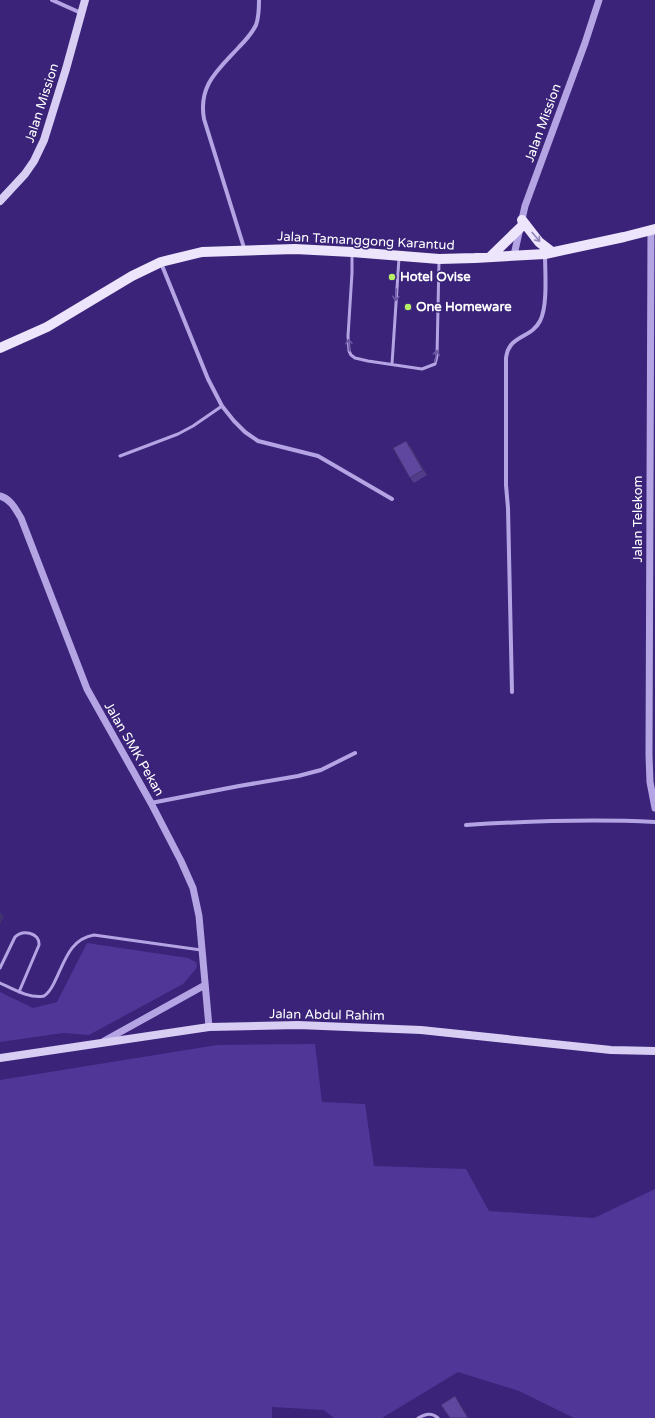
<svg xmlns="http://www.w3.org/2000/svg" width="655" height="1418" font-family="'Varela Round',sans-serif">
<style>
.green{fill:#4f3697}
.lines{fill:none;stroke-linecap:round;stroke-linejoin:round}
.service{stroke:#b5a4e4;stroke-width:3}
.minor{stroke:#b5a4e4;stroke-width:4}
.tertiary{stroke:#b5a4e4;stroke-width:7}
.secondary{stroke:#d8cef4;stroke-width:8}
.primary{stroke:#ece5fc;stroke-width:10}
.wall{fill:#523d8a}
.shaded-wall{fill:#423270}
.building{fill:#5f47a0;stroke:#423270}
.oneway{stroke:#9384ba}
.oneway2{stroke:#6b57a4}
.poi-dot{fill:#b6ef67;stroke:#3a2379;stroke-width:1.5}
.labels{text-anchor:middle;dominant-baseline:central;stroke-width:3;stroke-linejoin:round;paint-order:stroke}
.street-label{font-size:13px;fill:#fff;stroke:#3a2379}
.poi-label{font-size:13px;font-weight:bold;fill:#fff;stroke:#3a2379;text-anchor:start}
</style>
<rect width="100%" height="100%" fill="#3a2379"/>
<path class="green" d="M87,943l101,15 8,4 1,4 -1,3 -13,15 -94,51 -26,-2 -63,9v-50l33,16 24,-6z
M315,1044l7,58 43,2 9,62 92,3 23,42 105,7 61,-29v229h-81l-55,-27 -61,-19 -76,46h-48l-10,-8 -52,-3v11h-272v-338l217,-35z"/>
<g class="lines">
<path class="service" d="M352,253v20l-4,63 1,15 2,4 4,3 13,3 54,8 13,-5 2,-8 2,-95
M392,364l7,-106
M120,456l58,-22 15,-8 29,-20
M0,968l15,-31c8,-8 25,-4 24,8l-20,47
M0,983c13,6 30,16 44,13 6,-4 8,-9 11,-15 10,-20 15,-42 39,-46l107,15
M418,1418c8,-4 13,-6 20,0"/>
<path class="minor" d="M52,0l29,13
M245,251l-41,-132c-6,-34 14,-49 35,-72 7,-7 13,-14 17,-22 3,-8 3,-17 3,-25
M161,263l47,116 14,27 12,15 11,11 13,9 60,15 74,43
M512,692l-4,-184 -2,-23v-127c3,-24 25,-19 34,-37 8,-15 5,-49 5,-67
M151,803l88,-17 59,-10 23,-6 34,-17
M466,825c63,-4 126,-6 189,-3"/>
<path class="tertiary" d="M651,230l-2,525 1,27 5,26
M514,255l11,-49 60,-163 14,-43
M0,496c11,3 16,14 21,22l66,171 64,114 30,58 12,27 6,28 10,111
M104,1041l101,-56"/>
<path class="secondary" d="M0,201l25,-27 9,-13 10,-21 22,-71 19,-69
M0,1058l209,-31 89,-2 123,5 190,20 44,1"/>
<path class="primary" d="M522,220l17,22 13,10
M490,257l31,-30
M0,348l47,-21 85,-51 29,-14 41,-10 93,-3 57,3 87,7 36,-1 70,-4 79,-17 31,-8"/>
</g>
<path class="wall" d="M410,446l17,29 -13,8 -4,-5z"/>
<path class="shaded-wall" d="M406,441l4,5 17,29 -4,-5z
M0,912l4,5 -4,7z"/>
<path class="building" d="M406,441l17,29 -13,8 -17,-30z
M455,1396l13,22h-18l-9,-13z"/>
<defs><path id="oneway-shaft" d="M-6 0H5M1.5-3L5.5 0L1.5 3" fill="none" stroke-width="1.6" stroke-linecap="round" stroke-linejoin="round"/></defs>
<use class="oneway" href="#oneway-shaft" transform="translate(536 237) rotate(50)"/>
<g class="oneway2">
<use href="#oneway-shaft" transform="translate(396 295) rotate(94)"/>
<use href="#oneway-shaft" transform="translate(349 345) rotate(-94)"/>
<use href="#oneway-shaft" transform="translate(436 356) rotate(-79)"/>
</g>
<g class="poi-dot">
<circle cx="392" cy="277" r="4"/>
<circle cx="408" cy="307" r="4"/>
</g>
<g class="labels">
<g class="street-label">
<text transform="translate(42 103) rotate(-72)">Jalan Mission</text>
<text transform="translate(543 123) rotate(-70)">Jalan Mission</text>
<text transform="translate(366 241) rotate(3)">Jalan Tamanggong Karantud</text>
<text transform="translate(638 519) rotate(-90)">Jalan Telekom</text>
<text transform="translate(134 749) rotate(60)">Jalan SMK Pekan</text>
<text transform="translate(327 1015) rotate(1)">Jalan Abdul Rahim</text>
</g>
<g class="poi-label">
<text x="400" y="277">Hotel Ovise</text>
<text x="416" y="307">One Homeware</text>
</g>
</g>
</svg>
